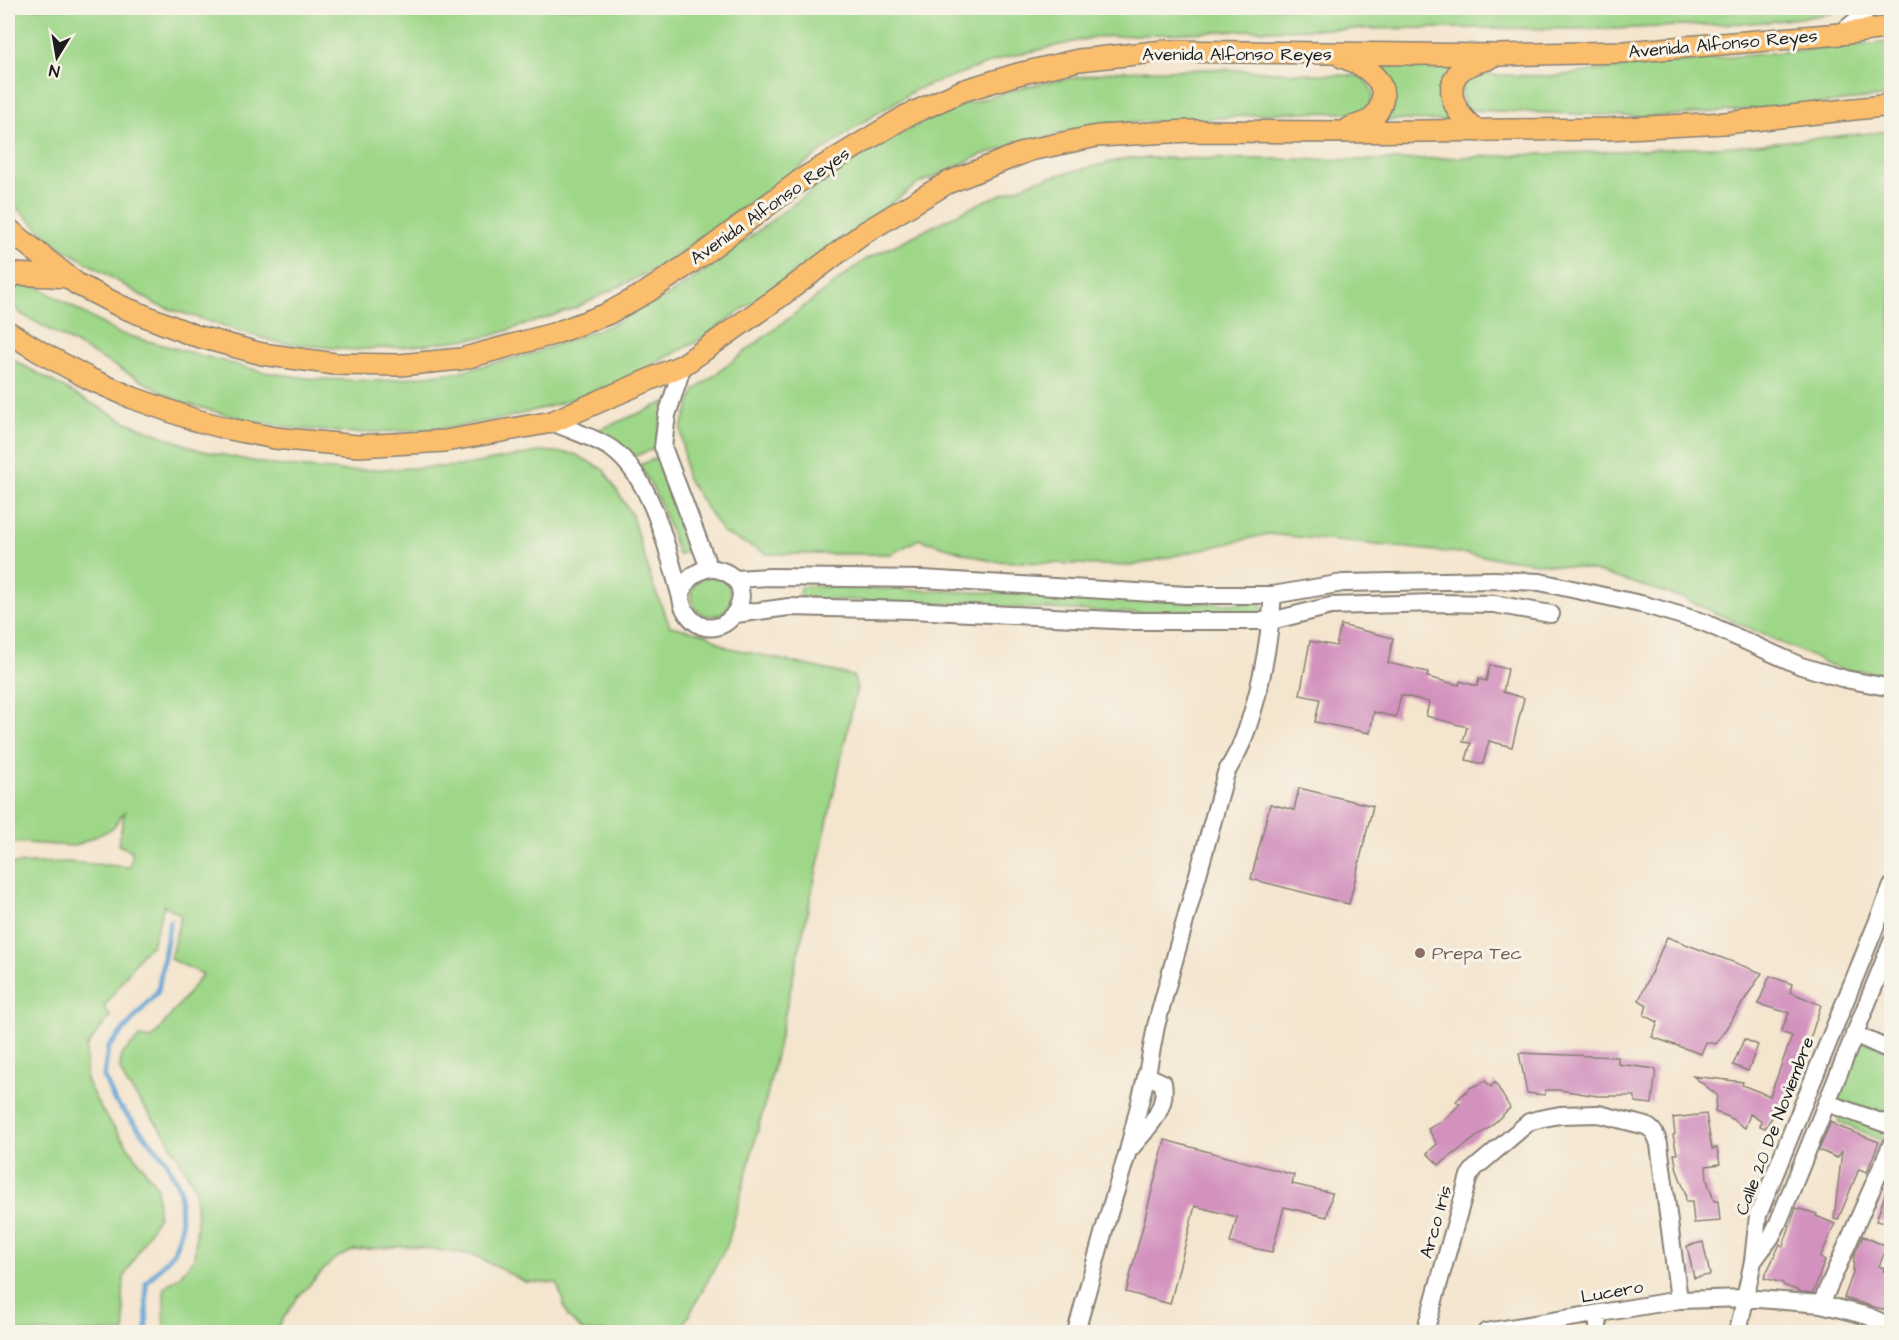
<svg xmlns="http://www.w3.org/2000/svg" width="1899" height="1340" font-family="'Architects Daughter',sans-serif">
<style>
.green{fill:#9fd789;stroke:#5e7a52;stroke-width:1.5}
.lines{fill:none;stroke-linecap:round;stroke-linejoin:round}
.stream{stroke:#5fa2d3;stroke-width:5}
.building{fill:#d392be}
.minor-casing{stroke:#888075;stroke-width:20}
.major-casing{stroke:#888075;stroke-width:24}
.minor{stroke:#fff;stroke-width:16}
.major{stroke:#fabe6d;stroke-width:21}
.education-dot{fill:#8d6e63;stroke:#f7f3e8;stroke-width:2}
.labels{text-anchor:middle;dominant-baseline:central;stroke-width:6;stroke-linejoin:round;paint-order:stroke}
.street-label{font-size:18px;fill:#1c1c1c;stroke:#f7f3e8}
.education-label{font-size:18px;fill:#785e54;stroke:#f7f3e8;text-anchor:start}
</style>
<rect width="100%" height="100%" fill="#f7f3e8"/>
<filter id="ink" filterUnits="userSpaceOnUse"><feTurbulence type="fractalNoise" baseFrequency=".0167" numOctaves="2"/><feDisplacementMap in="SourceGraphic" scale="12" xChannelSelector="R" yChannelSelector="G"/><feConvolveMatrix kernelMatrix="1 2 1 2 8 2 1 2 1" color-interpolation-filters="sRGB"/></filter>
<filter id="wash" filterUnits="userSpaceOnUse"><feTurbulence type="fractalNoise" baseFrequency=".008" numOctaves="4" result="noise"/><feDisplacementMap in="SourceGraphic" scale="24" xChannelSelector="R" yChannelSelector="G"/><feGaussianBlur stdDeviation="1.35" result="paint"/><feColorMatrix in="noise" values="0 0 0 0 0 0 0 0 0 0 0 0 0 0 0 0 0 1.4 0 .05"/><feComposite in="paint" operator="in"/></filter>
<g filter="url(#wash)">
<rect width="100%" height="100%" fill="#f4e5ce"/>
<path class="green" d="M8,8h1834l-12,6 -62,8 -155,7 -180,-1 -180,2 -158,7 -92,21 -88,32 -53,33 -203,144 -86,42 -82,27 -77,10 -61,4 -78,-8 -118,-37 -101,-61 -48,-44z
M1891,42v54l-84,9 -154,12 -180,-7 -8,-4 -4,-15 6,-11 17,-5 73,1 66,-9z
M1382,66h75l1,55 -71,-1c7,-23 8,-33 -5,-54z
M1213,69l147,7c14,14 16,15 8,34l-9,3 -71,-1 -92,8 -84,3 -66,14 -65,18 -63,29 -220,157 -81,42 -62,22 -50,13 -52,9 -50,4 -50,2 -53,-4 -50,-8 -70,-19 -159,-88 -8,-9 -3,-9 3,-8 10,-3 15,2 80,46 145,39 51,7 69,2 74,-9 74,-18 79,-29 57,-29 35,-23 138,-104 52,-32 66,-31 74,-21 83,-14z
M1891,131v542l-50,-3 -158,-72 -96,-29 -130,-16 -189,-19 -137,32 -140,-5 -72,-22 -28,15h-124l-44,-21 -37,-56 -5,-49 14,-38 170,-130 117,-58 56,-22 90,-22 271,2 337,-14z
M8,357l116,64 75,29 73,15 71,6 117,-5 84,-15 31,3 29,16 27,43 22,72 17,41 36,8 20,13 127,29 4,11 -89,404 -40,152 -48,89h-96l-16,-15 -11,-34 -32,-1 -51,-27 -66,-9 -54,4 -20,9 -36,38 -24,35h-110v-45l16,-11 14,-18 3,-36 -2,-35 -29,-51 -40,-53 -6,-14 1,-14 19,-18 12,2 51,-65 -33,-15 11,-44 -17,-10 -12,40 -11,9 -37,53 6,9 -24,32v32l15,29 56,78 1,29 -34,61 -1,21 2,34h-117v-468l59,-2 63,5 2,-16 -14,-6 7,-34 -13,18 -37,17 -67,-4z
M666,402l-10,46 -23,9 -18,-15 -19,-11z
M657,458l13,40 22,51 -14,6c-10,-32 -20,-62 -39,-90z
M691 596a20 20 0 1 1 40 0a20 20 0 1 1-40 0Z
M804,586l225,8 198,10 34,-2v11l-104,1 -353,-16 -5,-4 2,-7z
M1858,1038l33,15v76l-5,13 -47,-20 3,-9 -10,-4z"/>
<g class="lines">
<path class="stream" d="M147,1332l-1,-49 28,-31 7,-21 -1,-42 -15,-30 -51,-59 -10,-24 4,-28 50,-57 12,-70"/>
</g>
<g id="blocks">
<path class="building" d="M1341,625l52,13 -5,25 40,9 -1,5 32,8 1,-4 17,5 2,-7 7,2 4,-16 18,4 -5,23 21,6 -12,49 -23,-6 -6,23 -17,-4 5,-17 -8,-1 4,-15 -41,-11 3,-14 -28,-7 -5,22 -22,-5 -4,21 -55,-11 5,-23 -20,-4 10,-54 26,5z
M1299,788l74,18 -24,98 -98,-25 19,-75 24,6z
M1667,937l95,36 -46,71 -10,-2 -5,12 -49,-17 6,-15 -14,-7 3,-10 -8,-5z
M1770,976l22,8 -2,8 31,13 -12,37 -3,-1 -19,54 -22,33 -5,-2 1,-5 -11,-7 -5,14 -16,-11 -14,-5 2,-17 -24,-19 50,6 -1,3 28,11 22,-60 -11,-4 8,-19 -31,-9z
M1744,1039l14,6 -10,26 -15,-6z
M1519,1053l99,4v7l38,5 -4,35 -17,-2v-6h-38l-37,-6h-15v5l-18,-2z
M1485,1081l6,6 4,-5 15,26 -19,18 -52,39 -12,-12 10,-9 -9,-15 16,-9 16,-16 -4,-3 14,-13z
M1706,1114l6,35 5,-1 3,16 -14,2 1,14 7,21h4l2,20 -26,2 -2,-21h-6l-1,-10 -8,-22 -3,-16h3l-4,-19 2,-1 -2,-16z
M1831,1121l6,5 42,16 -12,30 -8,-3 -21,51 -4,-1 8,-68 -5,7 -18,-8z
M1165,1140l129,35 -2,9 40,9 -5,24 -43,-10 -12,45 -42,-9 7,-26 -42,-11 -25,98 -44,-12z
M1889,1183h3v41l-16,-3z
M1796,1208l21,6 -1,2 19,8 -15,34 5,2 -12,33 -11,-1 -19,-7v-2l-19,-5 16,-34 3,2z
M1863,1236l24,11 -8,19 5,2 -1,3 9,5v36l-48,-14 9,-25 1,-17z
M1703,1242l7,33 -16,3 -7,-32z"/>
</g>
</g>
<g filter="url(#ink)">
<use href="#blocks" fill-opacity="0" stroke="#888075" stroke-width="1.5"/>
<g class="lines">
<g class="minor-casing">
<path id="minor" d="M1840,34l24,-20 4,-6
M683,365l-16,50 -4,32 46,121
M552,422c20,9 42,15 60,27 41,30 56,103 69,149
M709,568c66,8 14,89 -20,48 -18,-21 -2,-42 20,-48z
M735,579l35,-2 153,2 263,16h87l70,-12 151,-3 46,2 105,23 58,17 98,44 44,13 47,9
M736,614l53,-7 122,3 222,11h138l60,-15 105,-3 58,1 57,10
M1854,1034l38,17
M1827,1103l65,23
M1131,1148c16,-19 37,-39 32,-65l-17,-8
M1754,1260l17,-23 7,-14 114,-281
M1821,1304l71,-161
M1598,1315v17
M1076,1332l30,-109 22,-72 20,-82 8,-43 70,-253c6,-11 13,-22 17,-33 18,-47 26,-96 30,-145
M1425,1332l44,-156 5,-7 55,-47 10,-3 21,-4 39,-1 47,12c8,4 10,9 13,18l20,156
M1486,1332l193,-32 66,-2 76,6 47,12 13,6 7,10
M1738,1332l15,-71 5,-46 134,-329"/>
</g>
<g class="major-casing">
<path id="major" d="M1342,57c21,7 50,25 38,50 -2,4 -5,9 -8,12 -6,4 -15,6 -22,9
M1477,131c-17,-13 -35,-37 -19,-58 7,-8 20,-11 30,-14
M8,229l69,55 43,22 73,29 69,19 73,10 65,1 61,-6 92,-25 54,-20 40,-22 52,-35 102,-77 105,-64 56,-25 56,-17 61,-14 85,-9 333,4 128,-3 215,-18 52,-7
M8,280l7,-6 53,3
M8,332l34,21 48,26 43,19 62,22 35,9 45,9 83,8 87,-5 107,-19 131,-57 106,-75 75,-57 83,-50 83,-33 67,-14 93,-5 148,1 269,-3 118,-6 167,-18"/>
</g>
<use href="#minor" class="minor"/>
<use href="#major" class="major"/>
</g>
</g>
<circle class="education-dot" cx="1420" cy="953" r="6"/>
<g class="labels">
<g class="street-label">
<text transform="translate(1723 44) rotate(-5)">Avenida Alfonso Reyes</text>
<text x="1237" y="54">Avenida Alfonso Reyes</text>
<text transform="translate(770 206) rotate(-35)">Avenida Alfonso Reyes</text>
<text transform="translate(1775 1126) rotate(-69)">Calle 20 De Noviembre</text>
<text transform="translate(1436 1222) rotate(-74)">Arco Iris</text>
<text transform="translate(1612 1292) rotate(-10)">Lucero</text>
</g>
<g class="education-label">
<text x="1432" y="953">Prepa Tec</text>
</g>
</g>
<rect width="1899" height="1340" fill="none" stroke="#f7f3e8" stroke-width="30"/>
<g transform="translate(57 57) rotate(191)" stroke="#f7f3e8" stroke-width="4.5" paint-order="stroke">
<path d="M0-4.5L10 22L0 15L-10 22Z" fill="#1c1c1c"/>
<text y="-9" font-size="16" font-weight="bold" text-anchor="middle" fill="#1c1c1c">N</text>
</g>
</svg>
